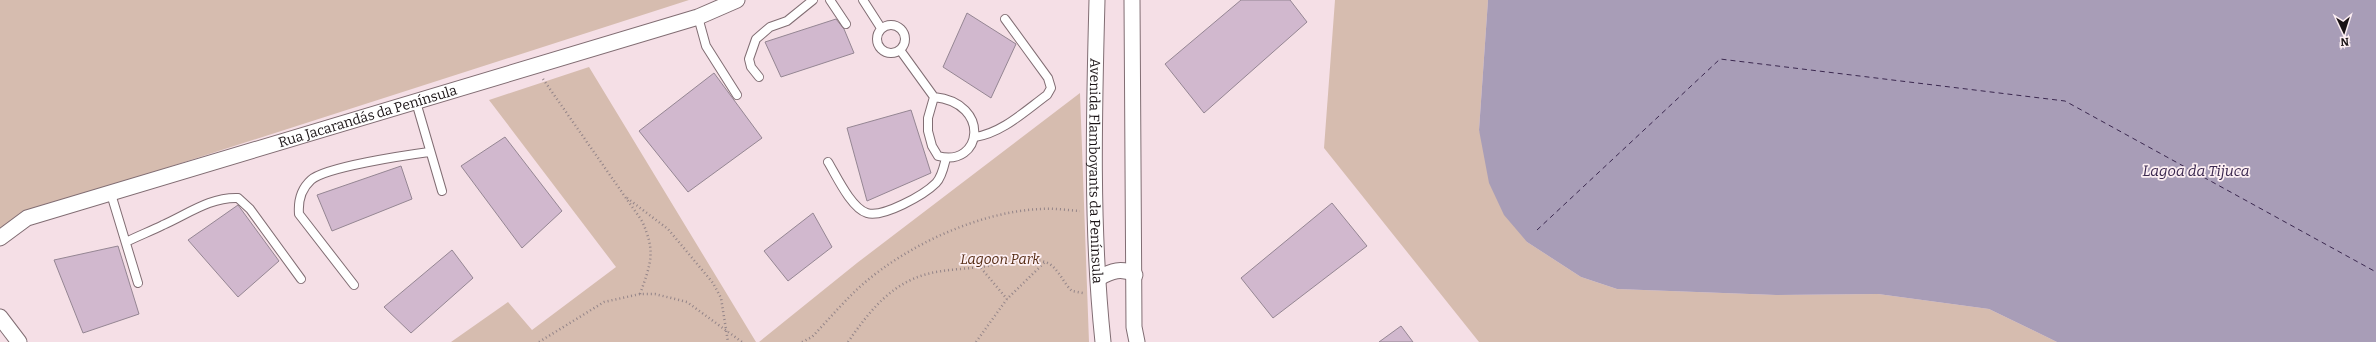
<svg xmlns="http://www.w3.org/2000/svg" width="2376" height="342" font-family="Bitter,serif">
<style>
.green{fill:#d6bcaf}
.water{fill:#a89db7}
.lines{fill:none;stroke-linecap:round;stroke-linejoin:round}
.ferry{stroke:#3b284f;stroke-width:1;stroke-dasharray:5 4;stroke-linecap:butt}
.building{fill:#d1b8ce;stroke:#958693}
.service-casing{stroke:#816d73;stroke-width:10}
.minor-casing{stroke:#816d73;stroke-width:17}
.path{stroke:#938488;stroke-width:2.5;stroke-dasharray:1 3;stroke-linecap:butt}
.service{stroke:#fff;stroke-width:8}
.minor{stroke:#fff;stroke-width:15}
.labels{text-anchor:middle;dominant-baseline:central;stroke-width:3.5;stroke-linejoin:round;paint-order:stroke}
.street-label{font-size:14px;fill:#1a1315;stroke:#fdeff3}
.park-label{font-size:14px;font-style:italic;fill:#552c14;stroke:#fdeff3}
.water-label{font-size:15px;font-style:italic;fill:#3b284f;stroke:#fdeff3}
</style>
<rect width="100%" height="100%" fill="#f5dfe6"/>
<path class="green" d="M0,0h689l-660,212 -29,17z
M1335,0h153l-9,130 48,112 54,35 36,12 159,6 102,-1 111,15 68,33h-578l-155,-194z
M589,67l167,275h-305l57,-40 24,28 84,-63 -127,-167z
M1080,93l9,249h-330l98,-79z"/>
<path class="water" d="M1488,0h888v342h-319l-68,-33 -111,-15 -102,1 -159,-6 -36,-12 -54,-35 -23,-27 -15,-32 -10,-53z"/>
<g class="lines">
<path class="ferry" d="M1537,230l183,-171 345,42 311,171"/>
</g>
<path class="building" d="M1241,0h49l17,22 -103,91 -39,-49z
M967,13l49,31 -25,54 -48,-31z
M836,19l8,10 10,24 -73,24 -16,-35z
M714,73l48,65 -74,54 -49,-61z
M911,110l20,63 -64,28 -20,-73z
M505,137l57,74 -40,37 -61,-82z
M401,166l11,33 -80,32 -15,-36z
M1332,203l35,43 -94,72 -32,-40z
M238,205l41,56 -41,36 -50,-57z
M813,213l19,34 -44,34 -24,-30z
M118,246l21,68 -56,19 -29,-73z
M452,250l21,28 -62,55 -27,-26z
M1401,326l12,16h-34z"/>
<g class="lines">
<g class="service-casing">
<path id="service" d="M830,0l16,24
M863,0l18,28
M698,17l8,29 31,49
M877 39a14 14 0 1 1 28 0a14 14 0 1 1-28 0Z
M900,50l34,47 -6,21v13l4,15 6,10c44,12 54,-53 -4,-59
M759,77l-8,-10 -2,-8 7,-20 14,-12 17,-6 26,-21
M416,102l26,89
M975,137c27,-4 50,-26 72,-42l4,-7 -3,-10 -43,-59
M828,162c8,13 23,46 39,51 16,5 57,-18 69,-30 6,-6 8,-17 10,-25
M111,194l27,89
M126,242c12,-6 25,-11 37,-17 25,-11 47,-28 75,-27l12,11 51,70
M354,285l-55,-71c-1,-13 2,-25 12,-34 14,-13 96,-25 118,-28"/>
</g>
<g class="minor-casing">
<g id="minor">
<path id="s1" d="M1097,0c-3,113 -6,229 6,342"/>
<path d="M1132,0l2,327 3,15"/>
<path id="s2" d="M0,238l27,-20 671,-201 39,-17"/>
<path d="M1099,278c12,-7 23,-11 36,-3"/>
<path d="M0,317l19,25"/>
</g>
</g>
<path class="path" d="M543,79l99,142c14,31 9,42 -2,73
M627,198l41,31 45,54 8,15 7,44
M981,268l26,31
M539,342l65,-40 36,-8h15l32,8 55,40
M802,342l10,-5c17,-18 33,-37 51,-53 45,-39 116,-72 177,-75 13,-1 27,1 40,2
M848,342c21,-30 42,-58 79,-68 19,-5 41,-5 61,-8 17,-3 40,-10 57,-4 12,3 18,21 27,29l11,2
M976,342l31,-43 38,-37"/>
<use href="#service" class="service"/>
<use href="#minor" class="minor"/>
</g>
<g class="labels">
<g class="street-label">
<text stroke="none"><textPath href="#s2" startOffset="389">Rua Jacarandás da Península</textPath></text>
<text stroke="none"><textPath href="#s1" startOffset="171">Avenida Flamboyants da Península</textPath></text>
</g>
<g class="park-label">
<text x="1000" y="259">Lagoon Park</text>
</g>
<g class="water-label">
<text x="2196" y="171">Lagoa da Tijuca</text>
</g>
</g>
<g transform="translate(2344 32) rotate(176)" stroke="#fdeff3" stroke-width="3" paint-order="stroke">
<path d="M0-3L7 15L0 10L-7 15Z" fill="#1a1315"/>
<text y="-6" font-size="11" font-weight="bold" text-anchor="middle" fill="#1a1315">N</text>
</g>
</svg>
